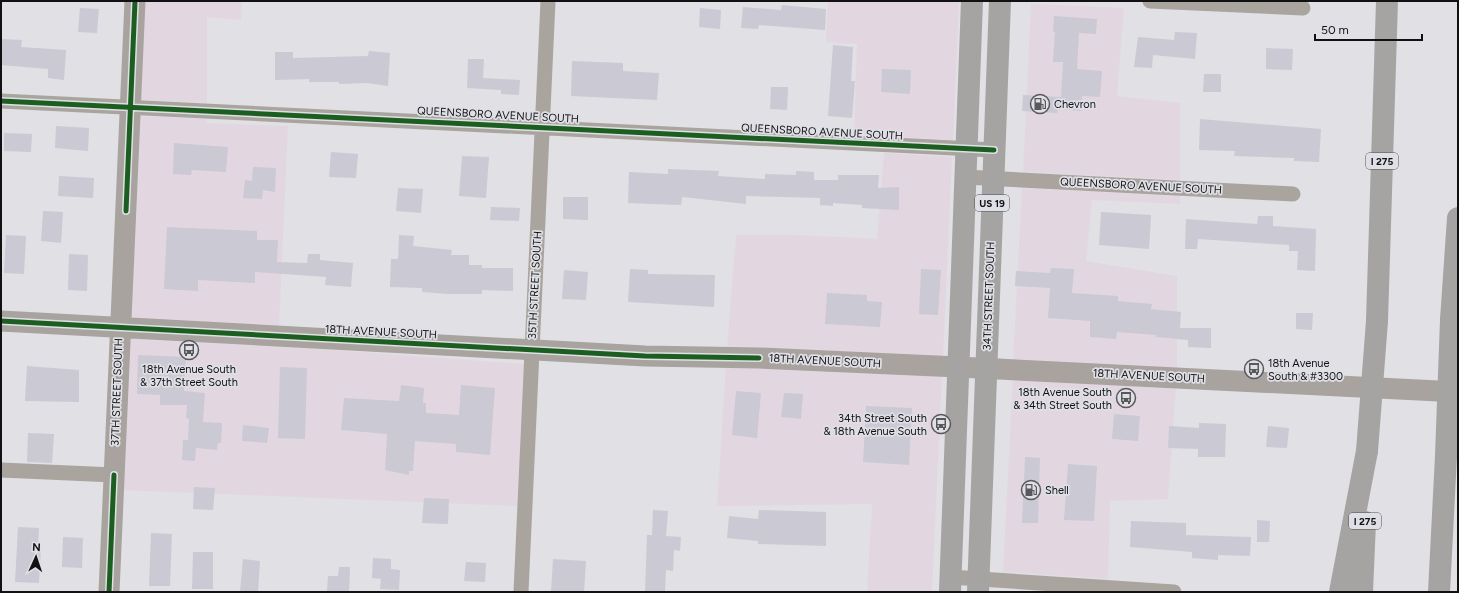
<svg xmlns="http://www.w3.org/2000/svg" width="1459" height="593" font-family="Figtree,sans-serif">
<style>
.commercial{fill:#e2d7e1}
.building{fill:#cbc9d3}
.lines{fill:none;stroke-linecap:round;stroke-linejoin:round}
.street{stroke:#a9a49e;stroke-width:15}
.secondary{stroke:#a8a39e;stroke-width:21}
.highway{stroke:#a6a4a2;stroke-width:22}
.highway-bridge{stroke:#a6a4a2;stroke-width:22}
.cycleway-casing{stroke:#dfdfe6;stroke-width:8}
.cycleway{stroke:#1b5e20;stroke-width:5}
.labels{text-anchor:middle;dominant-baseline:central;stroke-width:3.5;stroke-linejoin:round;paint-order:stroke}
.shield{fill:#dfdfe6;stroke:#4f4f52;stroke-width:1}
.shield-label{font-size:10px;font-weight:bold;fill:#111113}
.poi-label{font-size:11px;fill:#111113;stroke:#dfdfe6;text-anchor:start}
.street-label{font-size:11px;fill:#111113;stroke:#dfdfe6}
</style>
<rect width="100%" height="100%" fill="#e0e0e5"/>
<path class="commercial" d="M142,1h100l-1,19 -34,-3v86l-69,-3z
M828,1h131l-6,139 -99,-5 3,-91 -31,-2z
M1031,4l93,4 -7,88 63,7v77l-157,-8z
M137,116l69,3 1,4 81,3 -9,202 -152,-10z
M884,153l68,4 -9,201 -216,-9 9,-114h59l82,4z
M1022,188l158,8v8l-88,-4 -6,61 91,15v93l-164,-8z
M126,335l398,29 -6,142 -397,-16z
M726,366l216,8 -10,218h-65l5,-88 -155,2z
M1013,378l163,8 -8,113 -58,2 -2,78 -105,-7z"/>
<path class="building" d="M782,5l44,4 -1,21 -66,-5 -1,4 -17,-1 2,-21 38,3z
M80,8l19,1 -2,24 -19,-1z
M700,8l21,2 -1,19 -21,-2z
M1054,16l43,3 -1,15 -17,-1 -2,36 25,2 -2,26 -18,-1 -1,15 -23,-2 -1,4 -35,-2 1,-16 38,2 2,-35h-10l2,-30h-2z
M1175,32l22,1 -2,26 -42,-4 -1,13 -18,-1 4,-30 36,3z
M1,39l21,1 -1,7 45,3 -2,30 -16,-2v-9l-47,-4z
M833,45l20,2 -2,34h4l-3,37 -24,-2z
M1266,48l27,1 -1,21 -26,-1z
M369,51l21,2 -2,33 -21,-3 -28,1v-2h-30v-3l-34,1v-28h18v6l75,-2z
M468,59h16l-1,19 37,2 -1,15 -18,-1v-4l-34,-2z
M572,61l51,2v8l36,2 -2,27 -86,-4z
M882,69l29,1 -1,24 -29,-2z
M1204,74h17v18h-18z
M771,87h17l-1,23 -17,-1z
M1200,119l121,10 -2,33 -25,-1v-3l-60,-2 1,-5 -36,-1z
M56,126l33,2 -1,23 -33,-3z
M4,133l28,1 -1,18 -27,-1z
M174,143l54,4 -2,25 -34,-2 -1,5 -18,-1z
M331,152l27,2 -2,24 -27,-1z
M462,156l27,1 -3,41 -27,-2z
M253,167l23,1 -1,24 -12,-2 -1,9 -19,-1 2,-18 7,1z
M668,169l51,2 -1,5 47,3v-5l31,1v-4l18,1v8h24v-5h41l-1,13 21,-1v23l-37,-2v-3l-29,-2v3l-13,-1v-7l-36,-1 -38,-1v8l-64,-7 -1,8 -53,-2 1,-31 39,2z
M59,176l35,2 -1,20 -35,-2z
M398,188l25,1 -2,24 -25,-2z
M563,197h25v23l-25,-1z
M491,207l29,1 -1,13 -29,-1z
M43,211l20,1 -2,31 -20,-2z
M1101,212l50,3 -2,34 -50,-4z
M1258,216h15v10l43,3 -1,42 -18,-1 1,-19h-9v-6l-91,-6 -1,10h-12l1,-30 71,5z
M167,227l90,4v9h21l-1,22 30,1 1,-9h12v6l33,3 -2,24 -26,-2 1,-8 -71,-5v11l-57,-3v11l-34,-2z
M6,235l20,1 -2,38 -20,-1z
M399,235l15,1 -1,10 39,4 -1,5h18v10h13v3h31v23l-31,-1v4h-33l-27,-2v-4l-32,-1 1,-28h7z
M69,254l19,1 -1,36 -19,-1z
M1051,268l23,1 -2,24 46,3v5l34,3 -1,5 30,3 -1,16h31v20l-23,-1v-7l-32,-3v-2l-39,-3 -1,7 -26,-2v-16l-42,-3 2,-30 -35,-2 1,-15 34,2z
M630,269l18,1v4l67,1 -1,32 -86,-5z
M921,269l20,1 -3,45 -19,-1z
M564,270l24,2 -2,28 -24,-1z
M827,293l40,2v6l15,1 -2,25 -55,-3z
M1296,313h17l-1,17 -16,-1z
M138,355l48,2 -2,34 21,2 -2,29 19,1 -1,20h-3l-1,7 -21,-2 -1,13 -13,-1 1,-20h5l1,-21 -3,-1 1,-13h-27v-10l-23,-1z
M27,366l52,4v32l-54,-1z
M280,367l27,1 -2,71 -27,-1z
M401,385l23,3 -1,15h3v10l33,2 2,-30 34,3 -5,67 -34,-3v-8l-41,-3 -2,30h-4v4l-24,-5 2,-36 -46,-4 3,-32 55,3z
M736,391l25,2 -4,45 -25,-3z
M784,393l19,1 -2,25 -20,-2z
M866,406l46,2 -3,57 -46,-3z
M1114,414l26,2 -2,25 -26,-2z
M1199,423l27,1 -1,33h-27v-8l-30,-1 1,-22 30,2z
M243,425l26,3 -2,15 -25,-2z
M1268,426l21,2 -2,20 -21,-1z
M28,433l26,1 -2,29 -25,-1z
M1025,457l15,1 -2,65h-16z
M1068,464l29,2 -3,55 -30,-1z
M194,487l21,1 -2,22 -20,-1z
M424,498l25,1 -1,25 -26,-1z
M653,510l15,1 -2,25 15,1 -1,14 -6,-1 -1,21 -7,-1 -1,22h-20l2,-57h5z
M759,510l67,2v34l-68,-2v-3l-31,-3 2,-22 29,3z
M1257,520l13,1 -1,21h-12z
M1131,521l55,2v12l65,2 -1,19 -32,-1v5l-26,-2v-6l-62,-5z
M18,527l21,1 -1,20h3l-2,35 -24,-1z
M151,533l21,1 -2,52h-21z
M63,537l20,1 -1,30 -20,-1z
M193,552h20v37h-21z
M373,558l18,1v10l9,1 -1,20 -19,-1 1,-10 -9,-1z
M243,559l17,2 -2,31h-18z
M553,559l33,2 -2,31h-33z
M466,562l20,1 -1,19 -21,-1z
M339,567h11l-1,25h-22l1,-16h10z"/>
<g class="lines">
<path class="street" d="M1150,1l153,7
M1,101l993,49
M965,177l328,17
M1,470l113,5
M950,577l224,15
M521,592l27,-591"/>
<path class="secondary" d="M1,321l644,35 114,2 199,9 500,25
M109,592l26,-591"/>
<path class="highway" d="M1451,320l7,-102
M1377,321l10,-320
M950,592l22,-591
M978,592l22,-591
M1340,592l27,-141
M1362,592l3,-70
M1439,592l7,-136"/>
<path class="highway-bridge" d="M1367,451l10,-130
M1446,456l5,-136"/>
<g class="cycleway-casing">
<path id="cycleway" d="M1,101l993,49
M126,211l9,-210
M1,321l644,35 114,2
M109,592l5,-117"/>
</g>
<use href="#cycleway" class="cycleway"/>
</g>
<defs>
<g id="fuel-ring" transform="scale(1)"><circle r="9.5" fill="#dfdfe6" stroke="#59595c" stroke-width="1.5"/><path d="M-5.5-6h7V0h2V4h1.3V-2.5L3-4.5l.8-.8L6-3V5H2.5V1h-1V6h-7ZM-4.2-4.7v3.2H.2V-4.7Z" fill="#59595c"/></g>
<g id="bus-ring" transform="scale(1)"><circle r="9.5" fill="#dfdfe6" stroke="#59595c" stroke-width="1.5"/><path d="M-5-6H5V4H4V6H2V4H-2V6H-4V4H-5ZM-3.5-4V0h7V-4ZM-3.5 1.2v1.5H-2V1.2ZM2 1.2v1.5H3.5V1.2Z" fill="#59595c"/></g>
</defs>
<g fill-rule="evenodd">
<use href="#fuel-ring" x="1040" y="104"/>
<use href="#bus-ring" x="189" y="350"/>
<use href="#bus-ring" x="1254" y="369"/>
<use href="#bus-ring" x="1126" y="398"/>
<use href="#bus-ring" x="941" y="424"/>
<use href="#fuel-ring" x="1031" y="490"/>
</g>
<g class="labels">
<g class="shield">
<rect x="1366" y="153" width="32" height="16" rx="3"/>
<rect x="975" y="195" width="34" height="16" rx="3"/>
<rect x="1349" y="513" width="32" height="16" rx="3"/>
</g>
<g class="shield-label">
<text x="1382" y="161">I 275</text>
<text x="992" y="203">US 19</text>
<text x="1365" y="521">I 275</text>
</g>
<g class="poi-label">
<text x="1054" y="104">Chevron</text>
<text x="1268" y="363">18th Avenue<tspan x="1268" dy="13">South &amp; #3300</tspan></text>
<text x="189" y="369" text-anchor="middle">18th Avenue South<tspan x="189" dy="13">&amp; 37th Street South</tspan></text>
<text x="1112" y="392" text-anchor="end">18th Avenue South<tspan x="1112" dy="13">&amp; 34th Street South</tspan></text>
<text x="927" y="418" text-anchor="end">34th Street South<tspan x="927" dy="13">&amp; 18th Avenue South</tspan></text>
<text x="1045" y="490">Shell</text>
</g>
<g class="street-label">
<text transform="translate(498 115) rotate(3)">QUEENSBORO AVENUE SOUTH</text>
<text transform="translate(822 132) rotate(3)">QUEENSBORO AVENUE SOUTH</text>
<text transform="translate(1141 186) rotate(3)">QUEENSBORO AVENUE SOUTH</text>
<text transform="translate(535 285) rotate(-87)">35TH STREET SOUTH</text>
<text transform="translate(989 296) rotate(-88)">34TH STREET SOUTH</text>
<text transform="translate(381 332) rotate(3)">18TH AVENUE SOUTH</text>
<text transform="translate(825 361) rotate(3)">18TH AVENUE SOUTH</text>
<text transform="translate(1149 376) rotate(3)">18TH AVENUE SOUTH</text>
<text transform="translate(117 392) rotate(-88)">37TH STREET SOUTH</text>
</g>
</g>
<rect width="1459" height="593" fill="none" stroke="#111113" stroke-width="4"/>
<g transform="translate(36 557) rotate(3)" stroke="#dfdfe6" stroke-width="3" paint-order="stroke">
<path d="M0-3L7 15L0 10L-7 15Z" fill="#111113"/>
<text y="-6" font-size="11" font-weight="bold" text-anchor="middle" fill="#111113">N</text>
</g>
<path d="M1315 34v6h107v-6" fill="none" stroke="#111113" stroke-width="2"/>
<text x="1321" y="34" font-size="12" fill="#111113" stroke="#dfdfe6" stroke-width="3" paint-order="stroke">50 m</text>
</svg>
